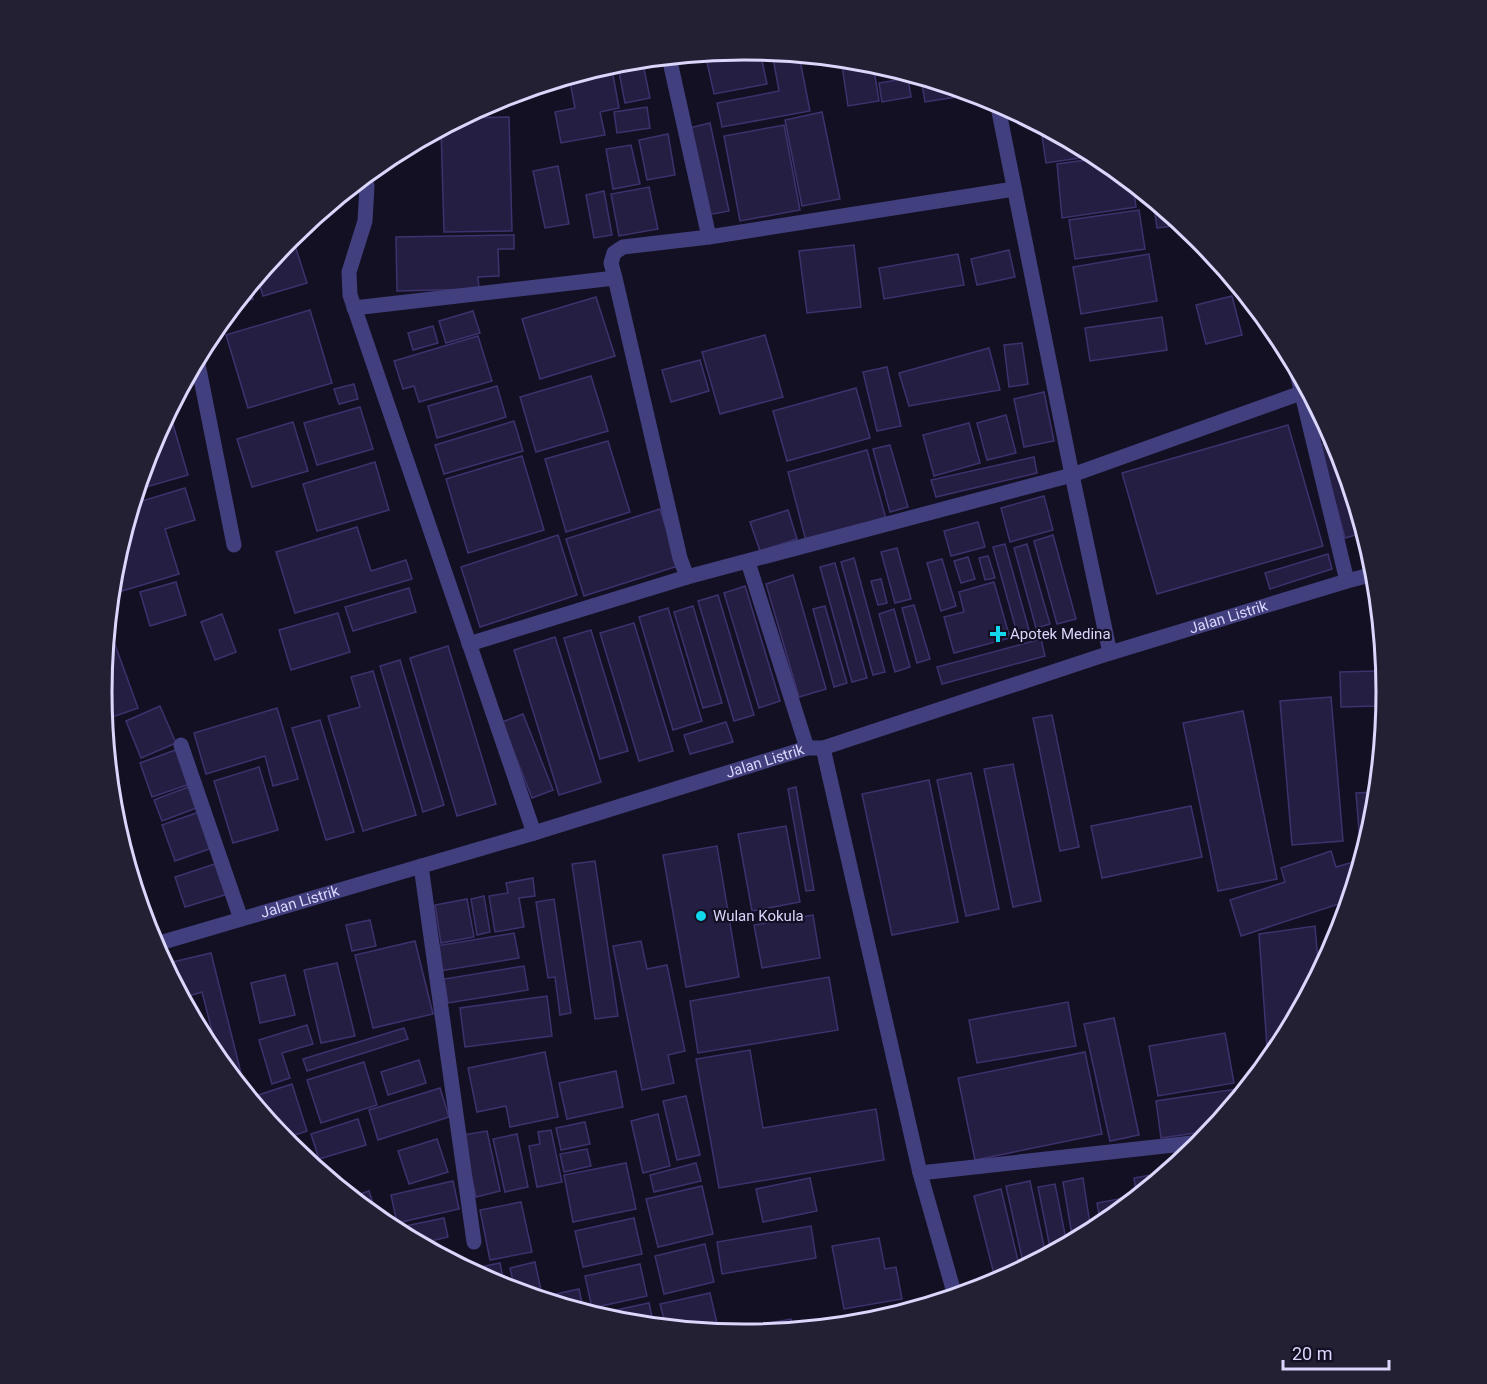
<svg xmlns="http://www.w3.org/2000/svg" width="1487" height="1384" font-family="Roboto,sans-serif">
<style>
.building{fill:#251e43;stroke:#3d326d;stroke-width:1.5}
.lines{fill:none;stroke-linecap:round;stroke-linejoin:round}
.minor{stroke:#413f7e;stroke-width:15}
.poi-dot{fill:#13d7eb;stroke:#131023;stroke-width:2}
.labels{text-anchor:middle;dominant-baseline:central;stroke-width:4.5;stroke-linejoin:round;paint-order:stroke}
.street-label{font-size:15px;fill:#dad6fc;stroke:#131023}
.poi-label{font-size:15px;fill:#dad6fc;stroke:#131023;text-anchor:start}
.rim{fill:none;stroke:#dad6fc;stroke-width:3}
</style>
<rect width="100%" height="100%" fill="#131023"/>
<path class="building" d="M744,50l16,1 7,33 -53,10 -9,-41z
M772,52l27,3 11,56 -88,16 -5,-24 62,-12z
M642,59l8,39 -25,5 -8,-41z
M841,59l32,4 6,38 -31,5z
M611,64l8,44 -19,4 5,23 -44,8 -6,-31 20,-4 -6,-31z
M908,78l3,19 -29,5 -3,-19z
M921,78l55,16 -51,8z
M647,107l3,21 -33,5 -3,-21z
M822,112l18,87 -38,7 -17,-86z
M509,117l3,114 -68,1 -3,-104 20,-10z
M710,123l19,88 -21,4 -19,-87z
M784,125l16,85 -60,11 -16,-85z
M668,134l7,41 -28,5 -8,-40z
M1056,134l37,20v2l-47,7 -4,-27z
M631,145l9,39 -27,5 -7,-40z
M1101,158l32,26 3,23 -74,11 -5,-54z
M558,166l11,58 -24,4 -12,-57z
M649,187l9,42 -39,7 -8,-42z
M604,191l8,44 -18,3 -8,-43z
M1153,201l29,24 -25,3z
M1139,210l6,39 -70,10 -6,-39z
M514,235v14h-16l1,27 -21,1 1,12 -82,2 -1,-54z
M293,239l14,44 -44,13 -6,-19 30,-37z
M854,245l7,62 -54,6 -8,-62z
M1009,250l6,27 -38,8 -6,-26z
M958,254l6,31 -80,14 -5,-31z
M1149,254l8,47 -76,13 -8,-47z
M249,287l4,12 -19,6z
M1232,296l10,39 -36,9 -10,-39z
M596,297l19,59 -75,23 -18,-60z
M310,310l22,73 -84,25 -22,-73z
M473,311l7,22 -34,10 -7,-22z
M1162,317l5,33 -77,11 -5,-33z
M433,326l5,17 -25,7 -5,-17z
M765,335l18,62 -63,17 -18,-62z
M478,336l14,45 -73,21 -5,-16 -11,3 -9,-28z
M1022,343l6,41 -19,3 -5,-42z
M989,348l11,42 -91,16 -10,-33z
M700,360l9,31 -38,11 -9,-32z
M887,367l14,59 -24,5 -14,-59z
M591,376l17,55 -72,21 -16,-55z
M354,384l4,15 -19,5 -5,-15z
M497,386l9,31 -69,21 -9,-32z
M856,388l14,50 -83,23 -14,-50z
M1044,392l10,49 -30,6 -10,-48z
M360,407l13,42 -56,16 -13,-42z
M169,411l19,64 -52,15 14,-44z
M1006,415l10,38 -29,7 -10,-37z
M1321,417l10,18 -10,2 -5,-19z
M514,421l9,30 -79,23 -9,-29z
M293,422l15,49 -56,16 -15,-48z
M969,423l11,40 -46,13 -11,-41z
M1288,425l35,121 -166,48 -35,-121z
M608,441l22,71 -64,20 -21,-73z
M1335,441l28,92 -18,5 -25,-93z
M890,445l18,62 -18,5 -17,-63z
M867,450l19,69 -80,22 -18,-69z
M522,456l22,74 -76,23 -22,-74z
M1034,457l3,16 -101,24 -5,-17z
M375,462l14,48 -72,21 -14,-47z
M185,488l10,32 -30,9 14,45 -57,17 -8,-27 18,-60z
M1044,496l9,34 -43,12 -9,-34z
M660,509l18,57 -94,30 -18,-57z
M788,510l9,29 -37,12 -10,-29z
M978,522l7,25 -34,9 -7,-25z
M357,527l14,44 35,-11 6,19 -117,34 -19,-61z
M558,535l19,60 -97,32 -19,-60z
M1053,535l23,84 -19,5 -23,-83z
M1005,544l24,86 -12,3 -24,-86z
M1027,544l23,80 -14,4 -22,-80z
M897,548l14,51 -16,4 -14,-51z
M1328,554l4,15 -62,20 -5,-16z
M988,556l7,22 -10,2 -6,-22z
M968,557l7,22 -14,4 -7,-22z
M854,558l31,114 -12,3 -32,-113z
M942,559l14,47 -15,5 -14,-48z
M835,563l32,115 -15,4 -32,-115z
M793,575l33,114 -27,8 -33,-113z
M881,579l6,24 -9,2 -7,-24z
M176,582l10,33 -36,11 -10,-34z
M994,582l16,56 -56,15 -10,-36 20,-5 -5,-20z
M745,586l35,115 -21,7 -35,-115z
M409,588l7,24 -63,19 -8,-24z
M718,595l36,120 -20,6 -36,-120z
M914,605l16,54 -13,4 -15,-55z
M693,606l29,97 -19,5 -29,-96z
M825,606l22,77 -13,4 -21,-78z
M668,608l34,113 -29,9 -34,-113z
M894,609l16,58 -15,5 -16,-58z
M338,613l12,39 -59,18 -12,-40z
M222,614l14,38 -21,8 -14,-38z
M634,623l39,128 -34,10 -39,-128z
M109,628l29,80 -34,12 -3,-28 6,-63z
M591,630l37,121 -28,8 -36,-121z
M555,637l46,145 -42,13 -45,-145z
M1041,639l4,17 -103,28 -5,-17z
M448,646l48,158 -39,12 -47,-158z
M400,660l44,145 -21,7 -43,-146z
M373,671l43,144 -53,16 -35,-115 32,-9 -9,-30z
M1376,671l1,35 -36,1 -1,-35z
M1331,697l12,144 -51,4 -12,-144z
M160,706l16,37 -35,15 -15,-37z
M277,708l21,71 -25,7 -8,-30 -59,18 -12,-41z
M1243,711l34,168 -59,12 -35,-168z
M523,714l30,76 -21,8 -30,-76z
M1052,715l27,132 -19,4 -27,-133z
M320,720l34,112 -28,8 -34,-112z
M726,722l7,20 -43,12 -6,-19z
M178,749l12,35 -38,13 -12,-34z
M1013,764l28,137 -28,6 -29,-138z
M259,767l19,63 -45,13 -19,-62z
M971,773l28,136 -33,7 -29,-136z
M929,780l29,142 -66,13 -30,-141z
M191,786l8,21 -37,14 -8,-21z
M796,787l18,103 -8,1 -18,-102z
M1376,792l-2,26 -8,24 -6,1 -4,-50z
M1191,806l11,51 -100,21 -11,-52z
M199,812l13,36 -37,13 -13,-36z
M786,826l14,76 -48,9 -14,-77z
M717,846l22,131 -53,10 -23,-132z
M1331,851l5,16 24,-7 -12,41 -107,35 -11,-36 55,-18 -4,-14z
M595,861l23,155 -23,3 -23,-155z
M218,863l10,31 -43,13 -10,-30z
M533,878l2,18 -16,2 5,29 -29,5 -6,-36 19,-3 -2,-10z
M146,896l6,17 -9,3 -5,-18z
M484,896l6,36 -13,3 -6,-36z
M467,899l7,38 -33,6 -6,-38z
M554,899l17,114 -11,2 -5,-38 -7,1 -12,-76z
M813,915l7,43 -58,10 -8,-43z
M370,920l6,26 -24,5 -6,-26z
M1315,926l4,46 -41,77 -10,12 -9,-127z
M514,933l5,25 -79,13 -4,-25z
M415,941l18,73 -60,14 -18,-73z
M641,941l6,28 20,-4 18,86 -17,4 6,28 -32,7 -29,-144z
M211,953l33,132 -4,1 -20,-24 -18,-70 -20,6 -18,-34z
M337,963l18,73 -34,7 -17,-73z
M524,966l4,24 -80,13 -4,-24z
M285,975l10,40 -35,8 -9,-40z
M829,977l9,53 -140,23 -8,-52z
M547,996l5,40 -87,11 -5,-39z
M1068,1002l8,44 -99,17 -8,-43z
M1114,1018l25,117 -29,6 -26,-117z
M307,1025l6,19 -31,9 8,25 -18,6 -13,-44z
M404,1028l4,11 -101,32 -4,-12z
M1225,1033l9,50 -76,13 -9,-50z
M750,1050l13,78 113,-19 8,51 -165,28 -23,-129z
M545,1052l13,65 -48,10 -4,-21 -29,6 -9,-44z
M1085,1052l17,82 -127,26 -17,-82z
M419,1060l7,23 -38,12 -7,-23z
M364,1062l13,43 -56,18 -14,-43z
M616,1071l7,36 -56,12 -8,-36z
M292,1084l15,47 -18,6 3,12 -43,-51z
M440,1088l9,29 -71,23 -9,-30z
M1243,1088v3l-33,40 -49,7 -5,-37z
M686,1096l14,59 -23,5 -14,-59z
M658,1114l12,52 -27,7 -12,-52z
M358,1119l8,26 -47,14 -8,-25z
M585,1122l5,22 -29,6 -5,-22z
M551,1130l11,52 -25,5 -8,-41 11,-2 -2,-12z
M487,1131l13,60 -24,6 -14,-62z
M517,1134l11,53 -23,5 -12,-53z
M437,1139l11,33 -39,12 -11,-33z
M587,1149l4,17 -27,6 -4,-18z
M626,1163l10,46 -63,13 -9,-47z
M696,1163l5,18 -47,11 -4,-17z
M1166,1172l-29,24 -3,-18z
M810,1178l7,33 -54,11 -7,-33z
M1083,1178l8,53 -18,10 -10,-59z
M453,1181l6,28 -62,14 -6,-28z
M1030,1181l16,74 -22,12 -18,-81z
M1055,1184l12,60 -16,9 -13,-66z
M702,1186l11,48 -55,13 -12,-48z
M1001,1189l19,80 -24,13 -22,-86z
M369,1191l9,28 -27,-22z
M1129,1197l1,5 -29,24 -4,-23z
M521,1202l11,50 -42,8 -10,-50z
M444,1218l4,19 -29,7 -28,-15z
M634,1218l8,36 -59,13 -8,-36z
M811,1226l5,32 -94,16 -5,-32z
M879,1238l6,31 11,-2 6,32 -58,10 -12,-63z
M705,1244l9,38 -50,12 -9,-38z
M449,1251l2,10 -14,-8z
M535,1262l6,28 -18,3 -8,-2 -5,-23z
M500,1263l5,25 -8,-3 -15,-8 -2,-10z
M640,1264l7,32 -55,12 -7,-32z
M579,1289l5,23 -46,-14z
M710,1293l9,39 -53,-5 -6,-23z
M649,1303l5,23 -36,-4 -25,-7z
M791,1319l2,11 -45,4 -1,-7z"/>
<g class="lines">
<g class="minor">
<path d="M669,57l40,180"/>
<path d="M997,102l75,373 38,178"/>
<path d="M364,176l3,10 -2,35 -16,51 1,23 184,538"/>
<path d="M1014,189l-305,48 -86,10 -9,6 -3,10 4,15 65,280 7,19 385,-102 229,-82"/>
<path d="M354,308l261,-30"/>
<path d="M197,359l37,186"/>
<path d="M1296,369l51,212"/>
<path d="M748,562l59,186"/>
<path d="M469,644l218,-67"/>
<path d="M181,745l60,174"/>
<path d="M823,748l97,425 35,123"/>
<path d="M421,866l53,376"/>
<path id="s1" d="M153,945l381,-112 273,-85h16l287,-95 237,-72 27,-7"/>
<path d="M920,1173l281,-31"/>
</g>
</g>
<g class="poi-dot">
<path d="M995 625h6v6h6v6h-6v6h-6v-6h-6v-6h6z"/>
<circle cx="701" cy="916" r="6"/>
</g>
<g class="labels">
<g class="street-label">
<text stroke="none"><textPath href="#s1" startOffset="1125">Jalan Listrik</textPath></text>
<text stroke="none"><textPath href="#s1" startOffset="639">Jalan Listrik</textPath></text>
<text stroke="none"><textPath href="#s1" startOffset="153">Jalan Listrik</textPath></text>
</g>
<g class="poi-label">
<text x="1010" y="634">Apotek Medina</text>
<text x="713" y="916">Wulan Kokula</text>
</g>
</g>
<path d="M0 0H1487V1384H0ZM112 692a632 632 0 1 1 1264 0a632 632 0 1 1-1264 0Z" fill="#232034" fill-rule="evenodd"/>
<path class="rim" d="M112 692a632 632 0 1 1 1264 0a632 632 0 1 1-1264 0Z"/>
<path d="M1283 1360v9h106v-9" fill="none" stroke="#dad6fc" stroke-width="3"/>
<text x="1292" y="1360" font-size="18" fill="#dad6fc" stroke="#131023" stroke-width="4.5" paint-order="stroke">20 m</text>
</svg>
